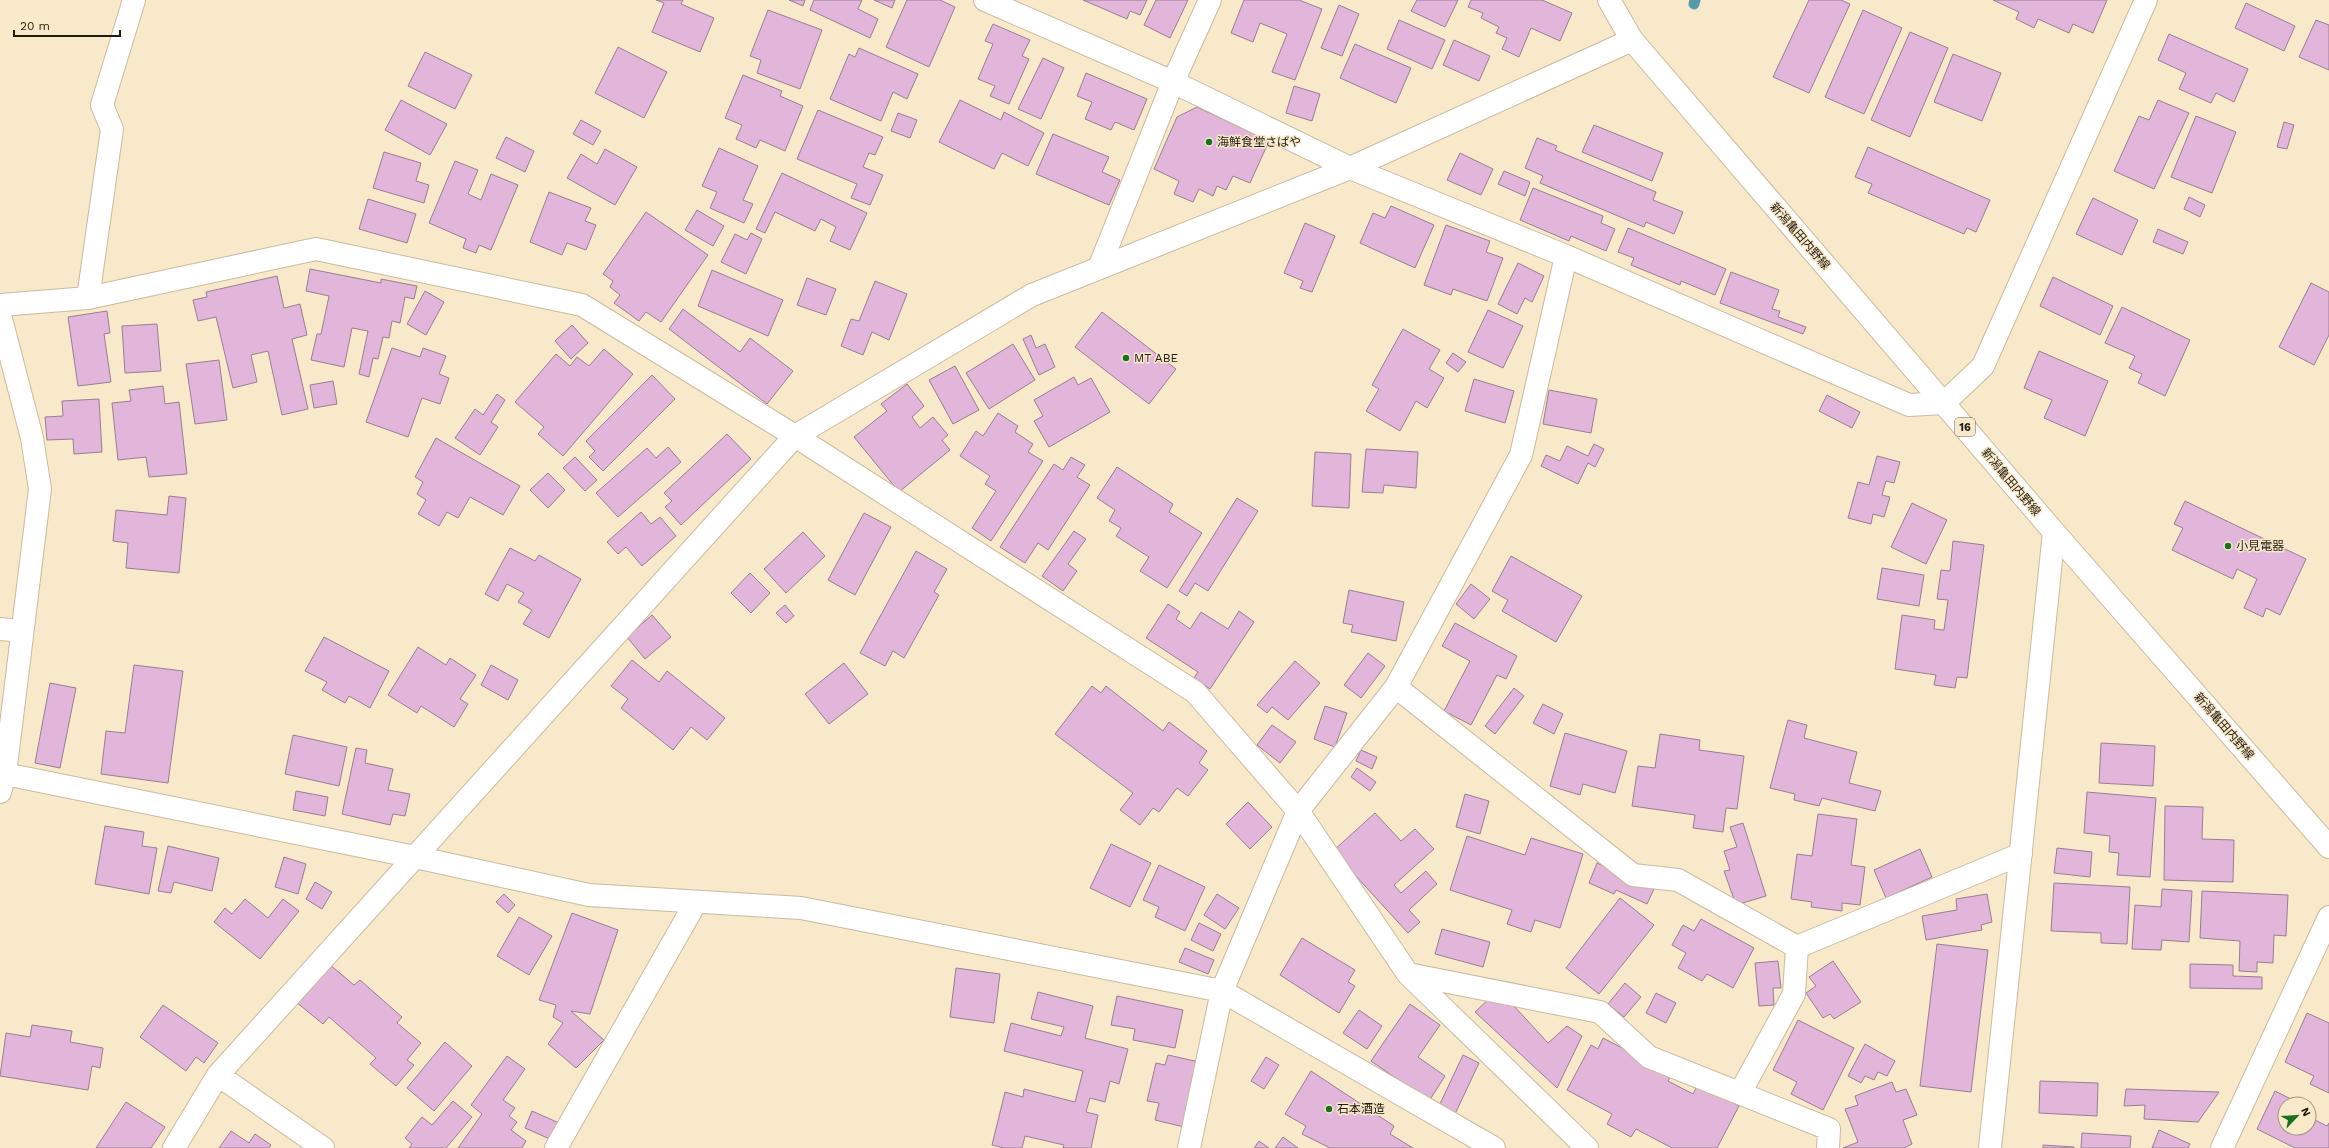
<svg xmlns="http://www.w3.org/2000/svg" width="2329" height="1148" font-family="'Work Sans','Noto Sans JP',sans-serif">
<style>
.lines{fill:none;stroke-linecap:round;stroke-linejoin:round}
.stream{stroke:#589aa9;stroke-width:11}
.building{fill:#e2b5da;stroke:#987e93}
.street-casing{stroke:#caba9e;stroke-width:24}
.secondary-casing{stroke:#caba9e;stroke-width:24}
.primary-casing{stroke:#caba9e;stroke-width:24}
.street{stroke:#fff;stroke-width:22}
.secondary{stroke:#fff;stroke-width:22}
.primary{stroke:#fff;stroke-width:22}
.poi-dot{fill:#18711d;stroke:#f9e9cb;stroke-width:1.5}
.labels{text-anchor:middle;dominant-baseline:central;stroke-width:3;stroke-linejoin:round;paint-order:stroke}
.shield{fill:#f9e9cb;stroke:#615948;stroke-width:1}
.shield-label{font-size:11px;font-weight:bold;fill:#201b10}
.poi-label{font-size:12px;fill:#201b10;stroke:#f9e9cb;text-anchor:start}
.street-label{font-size:12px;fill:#201b10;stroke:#f9e9cb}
</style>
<rect width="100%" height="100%" fill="#f9e9cb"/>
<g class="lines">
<path class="stream" d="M1694,4l1,-4"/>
</g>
<path class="building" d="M656,0h27l-2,4 33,14 -14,34 -48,-20 12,-29z
M789,0h16l-2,6z
M814,0h48l-4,9 20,10 -8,19 -60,-28z
M874,0h21l-3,8z
M907,0h33l15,7 -26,60 -43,-20z
M1083,0h64l-7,15 -10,-4 -3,8z
M1156,0h32l-18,38 -26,-13z
M1244,0h55l23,9 -27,71 -23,-8 15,-38 -27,-11 -7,19 -22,-9z
M1417,0h41l-13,27 -34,-16z
M1471,0h71l30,13 -12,28 -29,-13 -12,29 -17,-8 5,-11 -11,-5 3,-6 -18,-9 2,-5 -15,-6z
M1809,0h32l9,4 -41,89 -36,-16z
M1993,0h114l-14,33 -20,-9 -4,9 -31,-14 -4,9 -18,-9 3,-7z
M2246,3l49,23 -11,25 -49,-23z
M1339,5l20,9 -17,42 -21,-8z
M768,10l54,20 -22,59 -43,-16 4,-13 -11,-4z
M1863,10l39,18 -38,86 -39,-17z
M1399,20l46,20 -13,29 -45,-20z
M2316,20l13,5v45l-30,-13z
M993,24l37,16 -8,16 7,3 -20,45 -19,-8 5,-10 -17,-7 15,-35 -8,-3z
M1910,32l38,16 -38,89 -39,-17z
M2169,34l79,35 -14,33 -18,-9 -5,10 -32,-14 7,-16 -28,-13z
M1454,40l36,16 -11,25 -36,-16z
M1355,44l56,24 -15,35 -56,-25z
M618,47l49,25 -23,46 -49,-25z
M859,48l59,26 -11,25 -14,-7 -12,29 -51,-22 19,-45 6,3z
M425,52l47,23 -17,34 -47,-23z
M1953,54l48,19 -19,48 -48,-19z
M1043,58l21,10 -23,51 -23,-10z
M1086,73l61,26 -13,31 -19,-8 -4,8 -26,-11 7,-17 -15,-6z
M743,75l39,16 -2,5 23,10 -18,45 -25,-11 -4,8 -20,-9 6,-14 -17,-7z
M1294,86l26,8 -8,27 -26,-8z
M401,100l46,24 -17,31 -45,-25z
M960,100l41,20 3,-8 40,21 -16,33 -26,-13 -8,16 -55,-27z
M2158,100l31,13 -35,76 -40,-18 25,-55 10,4z
M1197,107l72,34 -19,42 -17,-7 -7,14 -9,-4 -4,10 -14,-7 -6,13 -19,-8 5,-13 -25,-12 23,-52z
M818,110l65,27 -8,18 -6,-2 -6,14 20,8 -13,30 -19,-7 6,-14 -60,-25z
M898,113l19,7 -7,18 -19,-7z
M2196,116l40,16 -24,61 -41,-16z
M581,120l20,11 -8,14 -20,-11z
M2284,122l10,3 -7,24 -10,-2z
M1594,125l69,28 -11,28 -70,-29z
M1053,134l56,23 -7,15 18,8 -11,25 -73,-31z
M506,137l28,14 -9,21 -29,-14z
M1537,138l20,8 -2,4 101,42 -3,8 30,12 -9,22 -28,-12 -2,5 -104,-44 3,-7 -18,-8z
M1868,147l122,53 -14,32 -9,-4 -3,6 -96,-41 4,-9 -17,-7z
M719,148l39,18 -15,34 10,4 -9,19 -34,-15 7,-16 -15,-6z
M605,149l32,18 -22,38 -48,-27 14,-24 16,10z
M384,152l37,11 -5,18 13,4 -5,18 -51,-15z
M1460,153l33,16 -12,26 -34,-15z
M455,161l23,9 -10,24 13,6 10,-26 27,11 -27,65 -12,-5 -3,8 -13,-5 3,-9 -37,-16z
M1504,171l26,11 -5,14 -27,-12z
M782,173l85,40 -17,37 -20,-9 6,-14 -15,-8 -6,12 -40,-19 -10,21 -9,-4z
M1533,188l70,28 -2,7 14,6 -9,22 -35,-15 -2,5 -49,-21z
M549,192l42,16 -6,13 11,4 -10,25 -19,-7 -5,12 -32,-13z
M2189,197l16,8 -5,12 -16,-8z
M2093,198l45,22 -16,35 -46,-21z
M368,199l48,15 -9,29 -48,-14z
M1391,206l43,19 -19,43 -55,-25 13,-30 12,5z
M697,210l27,16 -11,20 -28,-16z
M646,212l62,43 -47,67 -15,-10 -7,9 -25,-18 6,-8 -10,-8 3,-6 -10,-7z
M1305,223l30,13 -23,56 -12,-4 3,-7 -19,-8z
M1446,225l44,16 -4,11 17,6 -16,43 -34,-12 -2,6 -27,-10z
M1628,228l98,41 -11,26 -34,-14 -1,4 -49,-20 3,-7 -16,-6z
M2158,229l30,13 -5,12 -30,-12z
M751,233l11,6 -16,35 -25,-12 14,-28 12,6z
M1518,263l26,13 -12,26 -7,-4 -8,16 -19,-10z
M310,269l71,14v-4l36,7 -3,13 -9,-2 -5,26 -8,-2 -3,17 -6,-1 -5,22 -5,-1 -4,19 -10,-3 9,-43 -16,-3 -8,39 -33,-7 6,-26h4l8,-38 -23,-5z
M712,270l71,30 -15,36 -70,-30z
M1731,272l48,18 -7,19 8,2 -2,6 28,10 -3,7 -83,-31z
M277,276l7,32 16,-4 7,31 -15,4 16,70 -26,6 -14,-64 -17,4 6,27 -24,6 -17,-71 -18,4 -5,-21 14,-3 -1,-5z
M2053,277l60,29 -13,29 -60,-29z
M807,278l29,11 -10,26 -29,-10z
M875,281l32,13 -18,46 -17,-8 -9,23 -22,-9 10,-27 8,2z
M2311,283l18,9v43l-15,30 -35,-18z
M425,291l19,11 -18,33 -19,-11z
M2122,307l68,33 -25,56 -27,-13 4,-9 -13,-6 6,-12 -30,-13z
M683,309l57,43 10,-14 43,33 -26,33 -98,-75z
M1488,310l35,16 -20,42 -35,-16z
M107,311l3,22 -6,1 7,48 -33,4 -10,-69z
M1102,312l74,57 -27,35 -74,-57z
M157,324l4,47 -36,2 -3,-47z
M572,325l16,18 -17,16 -16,-18z
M1403,329l37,21 -11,19 15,9 -17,30 -11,-7 -16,30 -34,-20 13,-22 -7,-4z
M1031,335l5,13 9,-4 10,23 -16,8 -16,-36z
M1013,344l22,36 -46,29 -23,-36z
M392,348l28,9 3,-9 23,8 -7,18 10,4 -9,26 -18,-6 -14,39 -42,-15z
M604,349l29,25 -70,82 -25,-22 6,-7 -29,-25 41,-48 14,12 7,-9 12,9z
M2039,351l69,30 -23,55 -41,-18 8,-18 -28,-12z
M1453,353l13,9 -8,10 -12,-9z
M219,360l8,60 -32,4 -9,-60z
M955,366l24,44 -26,14 -24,-44z
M652,375l23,24 -72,72 -14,-14 6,-6 -9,-10z
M1074,377l4,8 13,-7 19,34 -61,35 -15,-26 9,-5 -9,-16z
M1474,379l40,12 -9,32 -40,-12z
M333,381l4,23 -23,4 -4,-23z
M907,384l17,22 -12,11 8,11 13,-11 15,18 -6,5 8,10 -51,42 -45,-55 33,-26 -6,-7z
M163,386l2,18 14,-2 8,72 -38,3 -3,-20 -28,3 -6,-57 19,-2 -2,-11z
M1549,390l48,9 -6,34 -48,-9z
M497,394l8,6 -14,22 7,5 -18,28 -25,-17 20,-29 8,6z
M1827,395l33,17 -8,16 -33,-17z
M99,399l3,53 -28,2 -1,-15 -26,1 -2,-23 18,-1 -1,-15z
M998,413l20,13 -3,6 18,12 -5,8 15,9 -52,80 -19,-13 24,-37 -11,-7 5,-8 -30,-20 16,-25 7,5z
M727,434l24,25 -70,66 -16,-18 7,-6 -8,-8z
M436,438l84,48 -17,29 -33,-18 -12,21 -11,-6 -8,14 -21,-12 8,-14 -9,-6 6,-12 -8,-5z
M1594,444l10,5 -9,18 -7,-4 -10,21 -37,-18 5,-11 14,6 7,-15 21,10z
M668,447l13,15 -63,55 -22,-24 51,-45 9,10z
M1366,449l52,3 -2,36 -32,-3 -1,8 -21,-1z
M1315,452l36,2 -2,54 -37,-2z
M1877,456l23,6 -6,21 -8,-2 -4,14 8,2 -6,20 -11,-3 -2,10 -23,-6 10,-36 11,3z
M575,457l22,23 -12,11 -22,-23z
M1071,457l14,8 -8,12 13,8 -42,65 -10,-7 -13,20 -25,-16 54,-83 9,6z
M1117,467l56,37 -4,8 33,21 -35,55 -27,-17 9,-14 -33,-21 5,-8 -12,-7 6,-11 -18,-12z
M548,473l17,17 -17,18 -18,-18z
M169,496l17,2 -7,75 -53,-5 2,-25 -15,-2 3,-31 51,5z
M1237,498l21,13 -50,80 -13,-8 -8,13 -8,-5z
M2185,501l121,58 -26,56 -14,-7 -3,9 -19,-9 13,-29 -20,-10 -4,10 -61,-29 11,-22 -9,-4z
M1912,503l35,17 -21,44 -35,-17z
M641,512l10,12 9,-7 16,19 -34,30 -16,-19 -8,7 -11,-12z
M864,513l27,14 -36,68 -27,-15z
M1074,531l12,8 -18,25 9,7 -14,20 -21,-15z
M803,532l22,24 -39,37 -22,-24z
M1953,541l31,4 -17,133 -10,-1 -2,11 -21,-3 2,-10 -41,-6 7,-54 33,5 -1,9 10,1 4,-30 -11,-1 4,-29 9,1z
M510,548l25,13 4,-6 42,24 -32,59 -26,-14 9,-14 -14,-8 6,-9 -17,-9 -9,17 -13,-7z
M916,551l31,18 -13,23 5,3 -35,63 -11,-7 -8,15 -25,-13z
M1511,556l71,40 -26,46 -54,-31 6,-11 -16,-9z
M1882,568l42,7 -5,31 -42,-7z
M750,573l20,20 -19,20 -20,-20z
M1471,584l19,15 -16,20 -18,-15z
M1349,590l55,12 -8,39 -45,-9 2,-7 -10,-2z
M1168,604l12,8 -4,7 14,10 11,-17 27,17 11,-18 15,11 -44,67 -16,-11 4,-6 -52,-34z
M785,605l9,11 -8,7 -10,-10z
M652,615l19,22 -26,22 -18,-22z
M1455,623l62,33 -11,23 -9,-4 -26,50 -27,-14 26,-50 -28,-15z
M324,637l65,34 -19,37 -21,-12 -4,7 -23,-13 5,-8 -22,-11z
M418,647l28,18 4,-7 26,17 -16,24 8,5 -14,23 -33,-21 -4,7 -29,-18z
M1368,653l17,13 -24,32 -17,-13z
M632,660l27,22 8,-11 58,47 -18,22 -16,-13 -18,23 -52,-42 7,-9 -17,-13z
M1295,661l25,22 -32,37 -16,-13 -5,6 -10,-8z
M844,663l24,31 -39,30 -24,-30z
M134,665l49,6 -15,112 -67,-9 5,-43 19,2z
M491,665l27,15 -10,20 -27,-15z
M50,683l26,5 -16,80 -25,-5z
M1092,686l9,7 5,-7 57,45 6,-9 38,29 -8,12 9,7 -20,26 -11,-8 -18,24 -6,-4 -13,17 -20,-15 13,-17 -78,-59z
M1514,688l10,8 -29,38 -10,-8z
M1543,704l20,10 -9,20 -21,-11z
M1325,706l22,7 -12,34 -21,-8z
M1788,720l19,5 -3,13 53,14 -8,31 32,8 -6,20 -53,-13 -3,8 -25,-6 1,-6 -25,-6z
M1272,725l24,17 -16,21 -23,-18z
M1565,733l62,18 -12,42 -32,-9 -3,11 -30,-9z
M1660,734l40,6 -1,10 45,6 -7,53 -11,-1 -3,24 -30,-4 2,-13 -63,-9 6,-40 17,2z
M293,735l54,12 -8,39 -54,-12z
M2101,743l54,3 -2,40 -54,-3z
M356,748l11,2 -2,13 28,6 -5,21 22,4 -5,22 -12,-2 -3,11 -48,-11z
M1361,750l16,7 -5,12 -16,-8z
M1357,768l19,14 -6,9 -19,-14z
M296,791l32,6 -3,19 -32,-6z
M2087,792l69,6 -6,79 -33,-2 2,-22 -10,-1 1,-16 -26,-3z
M1465,794l24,7 -9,33 -24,-7z
M1248,802l24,25 -22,22 -24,-25z
M2165,806l38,1 -1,32 32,1 -1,42 -69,-2z
M1375,813l26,28 14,-12 19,20 -40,36 7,8 25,-22 11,13 -28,26 11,12 -12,11 -75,-82z
M1818,814l39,5 -6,46 14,2 -5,38 -18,-2v8l-31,-4 1,-5 -21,-3 6,-45 15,2z
M1743,823l23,73 -30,9 -12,-34 6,-1 -6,-19 13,-4 -7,-20z
M105,826l39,6 -2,14 15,2 -8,46 -54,-10z
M1467,836l58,19 6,-17 52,16 -23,74 -25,-8 -4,12 -24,-8 5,-14 -62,-20z
M1111,844l40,19 -21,44 -40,-19z
M168,846l51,12 -7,33 -38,-9 -3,11 -13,-2z
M2057,848l35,4 -2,25 -36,-4z
M1920,849l12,28 -46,21 -12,-28z
M284,857l22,7 -8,30 -23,-7z
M1597,863l57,26 -7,15 -31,-14 -2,4 -25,-11z
M1159,865l46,22 -20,44 -30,-14 4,-10 -16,-7z
M315,882l17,10 -10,17 -16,-10z
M2054,883l76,4 -3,57 -26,-1v-10l-50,-2z
M2162,889l30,2 -3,51 -27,-2 -1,10 -29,-1 3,-44 26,2z
M2202,891l86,4 -2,41 -12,-1 -1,28 -16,-1v10l-18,-1 1,-30 -40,-3z
M504,894l11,11 -7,8 -12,-11z
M1217,894l22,14 -14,21 -21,-14z
M1987,894l5,28 -11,3 1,5 -56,10 -4,-24 35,-6 -1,-11z
M1620,898l34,27 -55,69 -33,-26z
M245,899l23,19 15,-19 16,12 -39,48 -46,-37 11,-14 7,6z
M572,913l46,17 -28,84 -19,-3 33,29 -28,28 -28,-24 15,-21 -10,-6 3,-12 -17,-5z
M519,917l33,19 -23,39 -32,-19z
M1701,919l53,29 -21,40 -26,-14 -5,7 -24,-13 8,-15 -14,-8 11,-20 11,6z
M1199,923l22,11 -8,17 -22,-11z
M1442,929l48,13 -7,25 -48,-13z
M1302,938l53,32 -7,12 7,4 -16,27 -59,-38z
M1937,944l51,6 -17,142 -51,-6z
M1185,948l29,12 -6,14 -29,-12z
M1778,961l3,27h-8l1,17 -15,1 -4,-43z
M1833,961l28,41 -27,17 -4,-5 -7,4 -17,-25 10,-7 -7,-9z
M329,964l25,21 6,-5 42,37 -5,6 24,20 -14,17 7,5 -18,21 -26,-22 6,-6 -47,-41 -6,7 -27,-22z
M2190,964l43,1v11l29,1v12l-72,-1z
M956,968l44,6 -6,49 -44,-6z
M1625,983l16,14 -17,20 -16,-13z
M1038,992l55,14 -8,32 43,11 -9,35 -9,-3 -5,21 -15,-4 -4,14 12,3 -7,33h-28l1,-3 -39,-9 -3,12h-18l-12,-3 13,-53 18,5 1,-8 51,13 8,-31 -79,-20 7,-28 50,13 3,-9 -33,-8z
M1656,993l20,10 -10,20 -20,-10z
M1117,996l66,14 -8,38 -42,-8 2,-11 -24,-4z
M1492,996l22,10 34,37 19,-17 15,10 -25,52 -82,-76z
M1410,1004l30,21 -22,32 27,19 -16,25 -58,-40z
M163,1005l55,38 -14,20 -8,-6 -10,14 -46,-34z
M1359,1010l23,16 -15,23 -24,-16z
M2307,1013l22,10v70l-19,-9 4,-8 -29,-14z
M1798,1020l56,28 -31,62 -32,-16 6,-12 -24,-12z
M32,1025l40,6 -2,11 33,6 -3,20 -8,-2 -4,24 -88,-14 6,-43 24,4z
M1603,1038l69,36 -4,7 25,13 5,-10 41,22 -22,42h-45l-36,-19 -5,8 -24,-13 5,-10 -45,-24 24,-45 7,4z
M445,1042l27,24 -38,45 -27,-23z
M1865,1044l30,17 -8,15 -9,-4 -4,8 -9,-4 -4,7 -13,-7z
M1168,1055l31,7 -15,65 -29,-7 4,-17 -12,-2 9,-38 9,2z
M1463,1055l16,8 -24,51 -16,-8z
M507,1056l18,13 -22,31 12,8 -6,8 8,6 -6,8 15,11 -4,7h-64l24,-34 -11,-9z
M1266,1057l13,8 -15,24 -13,-8z
M1311,1071l83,55 -4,8 23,14h-83l-28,-14 4,-8 -21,-12z
M2040,1081l58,2 -1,33 -58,-3z
M1892,1082l4,10 10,-3 11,26 -14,5 9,24 -8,4h-61l15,-6 -13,-33 13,-4 -3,-9z
M2126,1089l93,3 -21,30 -54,-3 1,-14 -21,1z
M2275,1091l26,13h-16v24h24v-11l18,9 2,-3v25h-34l-38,-19z
M453,1101l19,16 -26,31h-37l3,-4 -7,-6 17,-21 10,8z
M126,1102l39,25 -14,21h-55z
M532,1111l27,12 -7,17 -27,-12z
M2159,1130l31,14 -2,4h-36z
M231,1131l18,12 6,-9 16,11 -2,3h-50z
M2082,1133l49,3 -1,12h-49z
M1283,1137l15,11h-23z
M1259,1141l10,7h-15z
M2043,1145l31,2v1h-31z"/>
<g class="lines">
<g class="street-casing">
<path id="street" d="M985,0l188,82 177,86 216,88 343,149 35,-2
M1099,268l74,-186 37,-82
M88,298l24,-169 -10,-24 32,-105
M0,305l88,-7 228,-49 266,56 213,131 400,256 103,119 110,163 179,174
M0,315l32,123 8,51 -35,285 -5,18
M0,629l22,2
M1396,687l237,188 45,5 119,67 -3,47 -54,99
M5,774l410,83 174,38 212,13 421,83 272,157
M1797,947l224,-93
M1408,974l192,38 49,45 180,72 -1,19
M218,1075l105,73
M174,1148l44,-73 577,-639
M556,1148l140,-246
M1189,1148l33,-157 76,-180 98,-124 125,-232 45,-199
M1990,1148l64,-616
M2222,1148l107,-231"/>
</g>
<g class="secondary-casing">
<path id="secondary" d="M1944,403l39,-37 163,-366
M795,436l237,-141 318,-127 282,-128"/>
</g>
<g class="primary-casing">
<path id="primary" d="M1609,0l23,40 422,492 275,315"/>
</g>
<use href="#street" class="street"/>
<use href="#secondary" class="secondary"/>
<use href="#primary" class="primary"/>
</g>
<g class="poi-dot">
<circle cx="1209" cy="142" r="4"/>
<circle cx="1126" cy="358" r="4"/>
<circle cx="2228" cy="546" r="4"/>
<circle cx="1329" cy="1109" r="4"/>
</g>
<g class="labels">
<rect class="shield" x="1955" y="418" width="20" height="18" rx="3"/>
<g class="shield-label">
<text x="1965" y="427">16</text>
</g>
<g class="poi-label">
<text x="1217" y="142">海鮮食堂さばや</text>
<text x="1134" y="358">MT ABE</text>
<text x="2236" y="546">小見電器</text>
<text x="1337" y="1109">石本酒造</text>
</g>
<g class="street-label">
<text transform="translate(1800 236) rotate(49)">新潟亀田内野線</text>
<text transform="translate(2011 482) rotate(50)">新潟亀田内野線</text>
<text transform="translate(2224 726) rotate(49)">新潟亀田内野線</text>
</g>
</g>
<g transform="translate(2297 1116) rotate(65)"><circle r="19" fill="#f9e9cb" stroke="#a29780"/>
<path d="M0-3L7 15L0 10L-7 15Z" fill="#18711d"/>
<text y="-6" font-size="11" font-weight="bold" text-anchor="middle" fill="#201b10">N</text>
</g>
<path d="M14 30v6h106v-6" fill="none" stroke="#201b10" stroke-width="2"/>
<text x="20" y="30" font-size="12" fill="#201b10" stroke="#f9e9cb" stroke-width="3" paint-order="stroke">20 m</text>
</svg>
